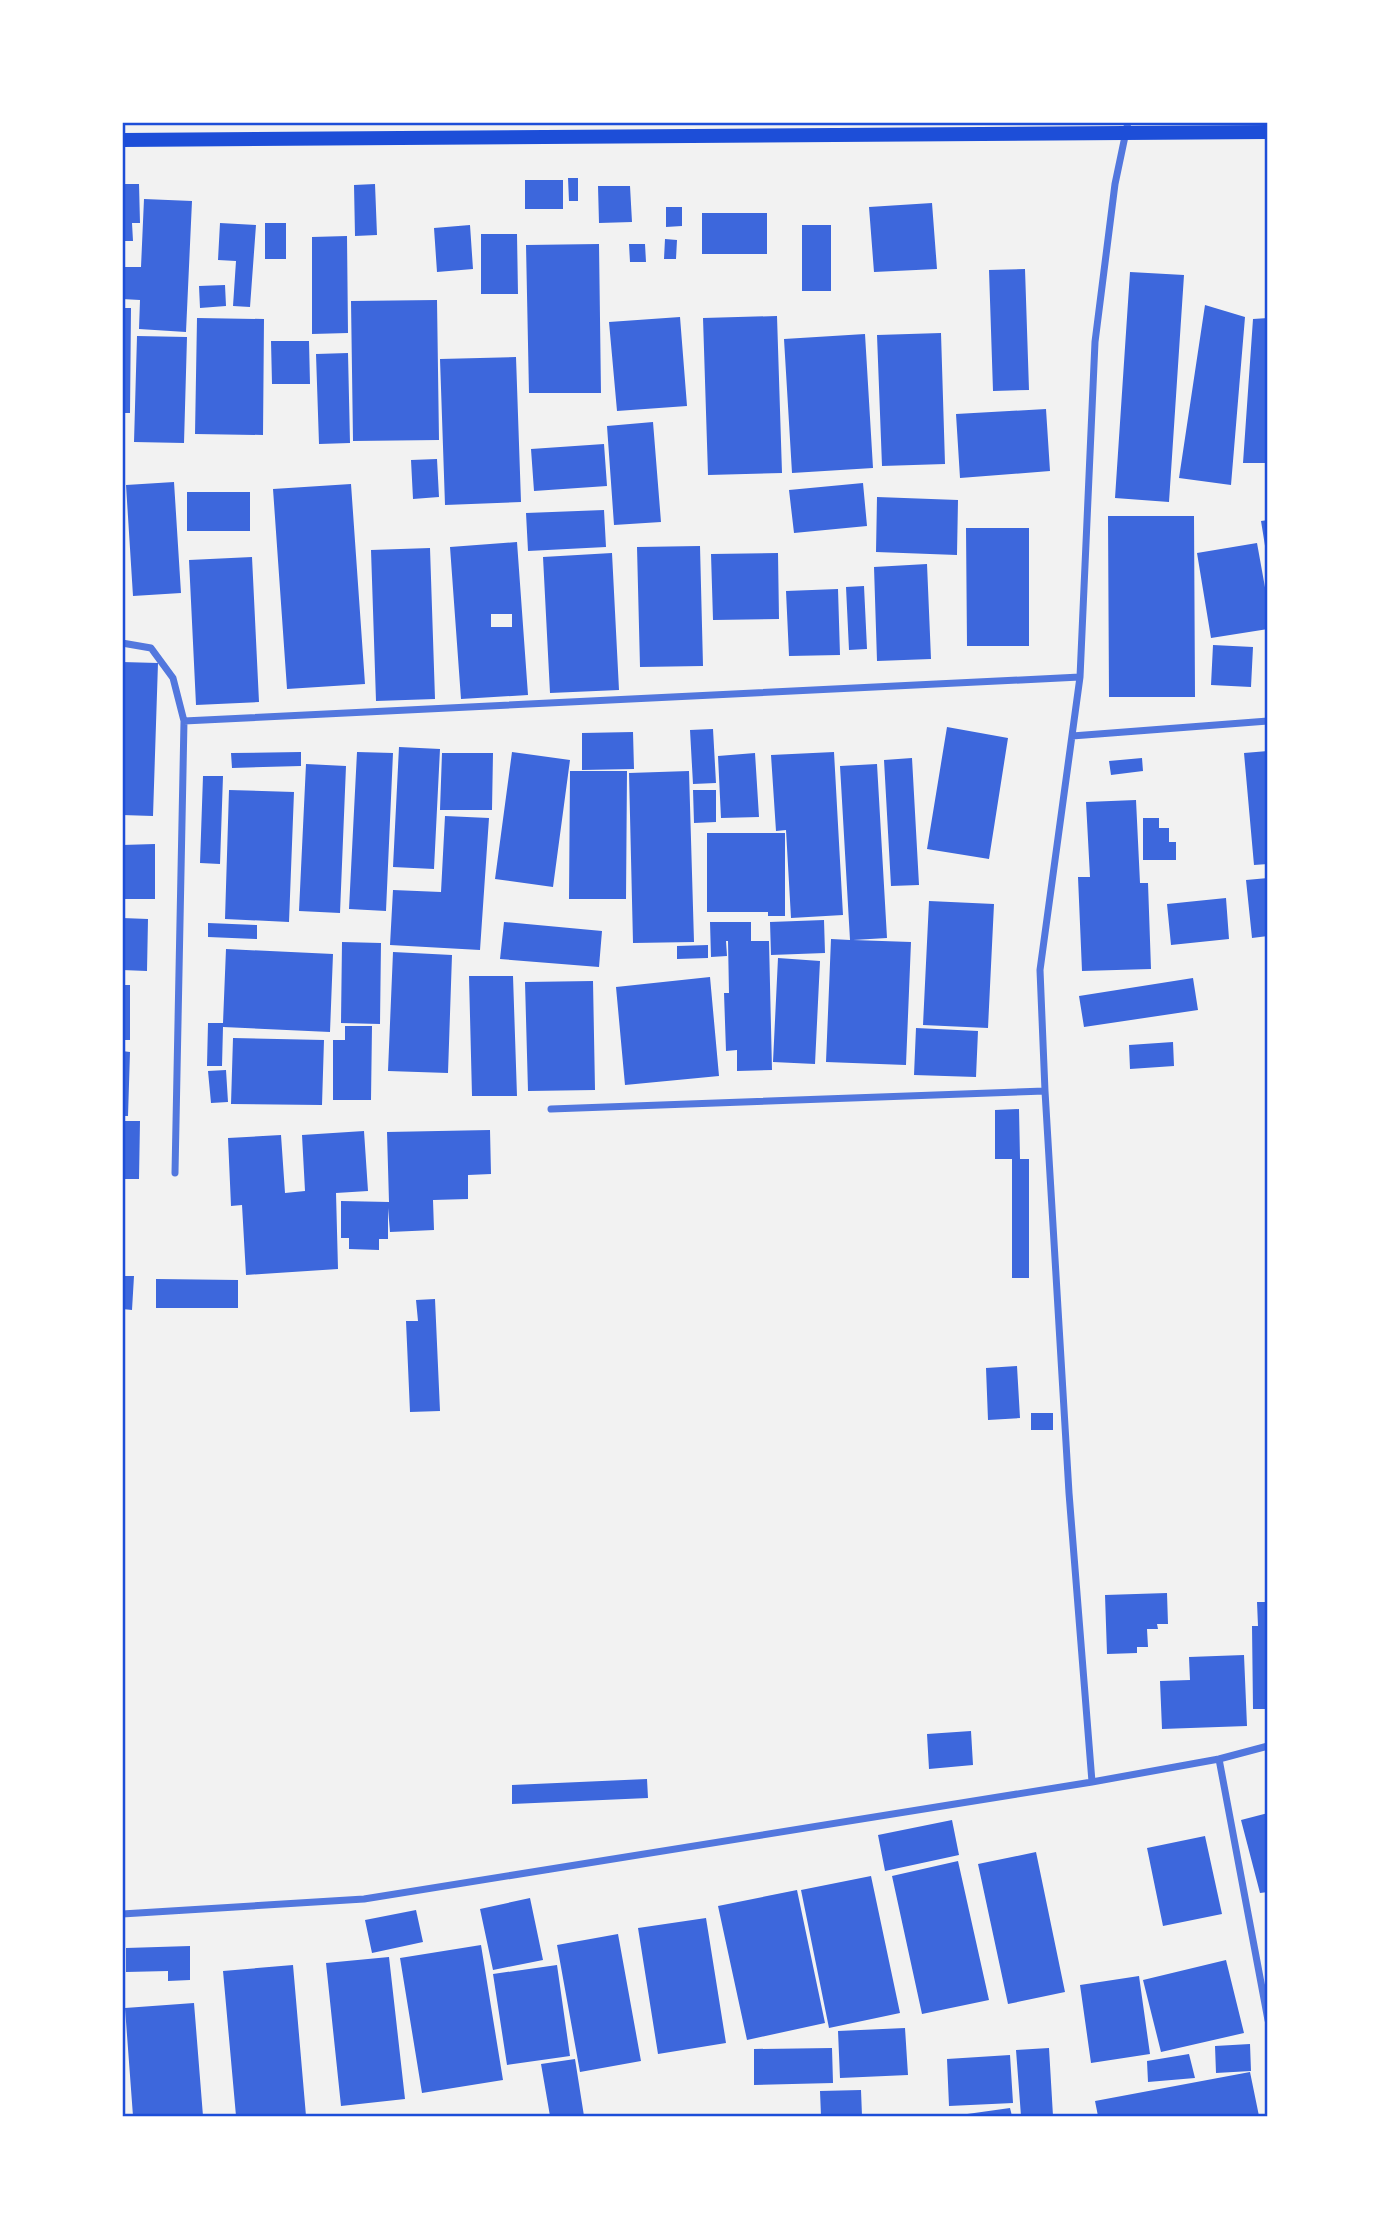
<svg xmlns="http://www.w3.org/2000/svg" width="1390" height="2239" font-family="Poppins,sans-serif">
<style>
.building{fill:#3d67dc;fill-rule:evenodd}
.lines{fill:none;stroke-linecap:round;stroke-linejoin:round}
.minor{stroke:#5277de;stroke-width:7}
.secondary{stroke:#1d4ed8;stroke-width:14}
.neatline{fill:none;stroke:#1d4ed8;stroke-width:2.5}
</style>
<rect width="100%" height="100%" fill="#f2f2f2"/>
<path class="building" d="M568,178h10v23h-9z
M525,180h38v29h-38z
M122,184h17l1,39h-8l1,18h-11z
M375,184l2,51 -22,1 -1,-51z
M598,186h32l2,36 -33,1z
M144,199l48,2 -6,131 -47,-3 1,-29 -18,-1v-32h19z
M932,203l5,66 -63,3 -5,-65z
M666,207h16v19l-16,1z
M702,213h65v41h-65z
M220,223l36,2 -6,82 -17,-1 3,-45 -18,-1z
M265,223h21v36h-21z
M470,225l3,44 -36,3 -3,-44z
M802,225h29v66h-29z
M481,234h36l1,60h-37z
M347,236l1,97 -36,1v-97z
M665,239l12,1 -1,19h-12z
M599,244l2,149h-72l-3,-148z
M629,244h16l1,18h-16z
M1025,269l4,121 -36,1 -4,-121z
M1130,272l54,3 -15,227 -54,-4z
M225,285l1,21 -26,2 -1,-22z
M437,300l2,140 -86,1 -2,-140z
M1205,305l40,12 -14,168 -52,-7z
M122,308h9l-1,105h-8z
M777,316l5,157 -74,2 -5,-157z
M680,317l7,89 -70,5 -8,-89z
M197,318l67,1 -1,116 -68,-1z
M1268,318v145h-25l10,-144z
M941,333l4,131 -63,2 -5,-131z
M865,334l8,134 -81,5 -8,-134z
M137,336l50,1 -3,106 -50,-1z
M271,341h38l1,43h-38z
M348,353l2,90 -31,1 -3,-90z
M516,357l5,145 -76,3 -5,-146z
M1046,409l4,62 -90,7 -4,-64z
M653,422l8,100 -47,3 -7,-99z
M604,444l3,42 -73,5 -3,-42z
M437,459l2,38 -26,2 -2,-39z
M174,482l7,111 -48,3 -7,-111z
M863,483l4,43 -73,7 -5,-43z
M351,484l14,200 -78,5 -14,-200z
M187,492h63v39h-63z
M877,497l81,3 -1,55 -81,-3z
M604,510l2,37 -78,4 -2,-38z
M1108,516h86l1,181h-86z
M1268,520v32h-2l-5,-31z
M966,528h63v118h-62z
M517,542l11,153 -67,4 -11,-152zM491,614h21v13h-21z
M1257,543l11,61v25l-57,9 -14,-85z
M700,546l3,120 -63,1 -3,-120z
M430,548l5,151 -59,2 -5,-151z
M612,553l7,137 -69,3 -7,-136z
M778,553l1,66 -66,1 -2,-66z
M252,557l7,145 -63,3 -7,-145z
M927,564l4,95 -54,2 -3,-94z
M864,586l3,63 -18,1 -3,-63z
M838,589l2,66 -51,1 -3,-65z
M1213,645l40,2 -2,40 -40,-2z
M122,662l36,1 -5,153 -31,-1z
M947,727l61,11 -19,121 -62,-10z
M713,729l3,54 -23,1 -3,-54z
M633,732l1,37 -52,1v-37z
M399,747l41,2 -6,120 -41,-2z
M1268,751v113l-14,1 -10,-112z
M301,752v14l-69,2 -1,-15z
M357,752l36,1 -7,158 -37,-2z
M512,752l58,8 -17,127 -58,-8z
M834,752l9,163 -52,3 -5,-88 -10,1 -5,-76z
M442,753h51l-1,57h-52z
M755,753l4,64 -38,1 -3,-62z
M912,758l7,127 -28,1 -7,-126z
M1142,758l1,13 -32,4 -2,-14z
M306,764l40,2 -6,147 -41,-2z
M877,764l10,174 -34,2 58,2 -5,123 -80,-3 5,-123 19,1 -10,-174z
M570,771h57l-1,128h-57z
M689,771l5,171 -61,1 -4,-170z
M203,776h20l-3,88 -20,-1z
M229,790l65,2 -5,130 -64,-3z
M693,790h23v32l-22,1z
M1136,800l4,83h8l3,86 -69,2 -4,-94h12l-4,-75z
M445,816l44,2 -9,132 -90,-5 3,-55 48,2z
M1143,818h16v10h10v14h7v18h-33z
M707,833h78v83h-17v-4h-61z
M155,844v55h-33v-54z
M1268,878v58l-16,2 -6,-58z
M1226,898l3,41 -58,6 -4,-41z
M929,901l65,3 -6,124 -65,-3z
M122,918l26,1 -1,52 -25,-1z
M824,920l1,33 -54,2 -1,-33z
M504,922l98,9 -3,36 -99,-8z
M710,922h41v19h18l3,129 -35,1v-21l-11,1 -2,-58h5l-1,-52h-2l1,15 -16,1z
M208,923l49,2v14l-49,-2z
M342,942l39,1 -1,81 -39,-1z
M708,945v13l-31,1v-13z
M226,949l107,5 -3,78 -107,-5 -1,39h-15l1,-43h15z
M393,952l59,3 -4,118 -60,-2z
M778,958l42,3 -5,103 -42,-2z
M469,976h44l4,120h-45z
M710,977l9,99 -94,9 -9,-98z
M1193,978l5,32 -114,17 -5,-31z
M593,981l2,109 -67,1 -3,-109z
M122,985h8v55h-8z
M345,1026h27l-1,74h-38v-60h12z
M916,1028l62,3 -2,46 -62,-2z
M233,1038l91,2 -2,65 -91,-1z
M1173,1042l1,24 -44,3 -1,-24z
M122,1051l8,1 -2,64h-6z
M226,1070l2,32 -17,1 -3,-32z
M1019,1109l1,50h9v119h-17v-119h-17v-49z
M122,1121h18l-1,58h-17z
M490,1130l1,44 -23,1v24l-35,1 1,30 -44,2 -2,-24v31h-9v11l-30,-1v-11h-8v-37l48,1 -2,-70z
M364,1131l4,60 -32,2 2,76 -92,6 -4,-70 -11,1 -3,-68 53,-3 4,58 20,-2 -3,-56z
M122,1276h12l-2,34 -10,-1z
M156,1279l82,1v28h-82z
M435,1299l5,112 -30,1 -4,-91h12l-2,-21z
M1017,1366l3,52 -32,2 -2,-52z
M1031,1413h22v17h-22z
M1167,1593l1,31h-11l1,5h-11l1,18h-11v6l-30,1 -2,-59z
M1257,1602h11v107h-15l-1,-83h6z
M1244,1655l3,71 -85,3 -2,-48 30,-1 -1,-23z
M971,1731l2,34 -44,4 -2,-35z
M647,1779l1,19 -136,6v-19z
M1268,1813v79l-8,1 -19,-73z
M952,1820l7,35 -74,16 -7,-36z
M1205,1836l17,78 -59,12 -16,-78z
M1036,1852l29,140 -57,12 -30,-140z
M958,1861l31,139 -67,14 -30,-138z
M871,1876l29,137 -71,15 -28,-138z
M797,1890l28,133 -78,17 -29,-134z
M530,1898l13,62 -50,10 -13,-61z
M416,1910l7,32 -51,11 -7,-33z
M706,1918l20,125 -68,11 -20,-126z
M618,1934l23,127 -61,11 -23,-127z
M481,1945l22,135 -81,13 -22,-135z
M190,1946v34l-22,1v-10l-42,1v-24z
M389,1957l16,142 -64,7 -15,-143z
M1226,1960l18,73 -83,19 -18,-72z
M293,1965l13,151h-70l-13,-145z
M557,1965l13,91 -63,9 -14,-91z
M1139,1976l11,78 -59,9 -11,-78z
M194,2003l9,113h-70l-8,-108z
M905,2028l3,47 -68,3 -2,-47z
M1250,2044l1,27 -35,2 -1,-27z
M832,2048l1,35 -79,2v-36z
M1049,2048l4,68h-32l-5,-66z
M1189,2054l6,24 -47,4 -1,-21z
M1010,2055l3,48 -64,3 -2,-47z
M575,2059l9,57h-34l-9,-52z
M1250,2072l9,44h-161l-3,-15z
M861,2090l1,26h-41l-1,-25z
M1010,2108l2,8h-52v-1z"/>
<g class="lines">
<path class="minor" d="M122,643l29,5 22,30 11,43 -9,452
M184,721l896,-44
M1072,736l196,-15
M551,1109l494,-18
M1219,1759l49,261
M1092,1782l-23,-289 -24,-402 -5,-121 40,-293 15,-335 20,-158 13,-62
M122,1914l242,-15 728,-117 127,-23 49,-13"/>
<path class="secondary" d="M122,140l1146,-8"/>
</g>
<rect width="1390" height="2239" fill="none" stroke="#ffffff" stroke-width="248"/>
<rect x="124" y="124" width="1142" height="1991" class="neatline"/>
</svg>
